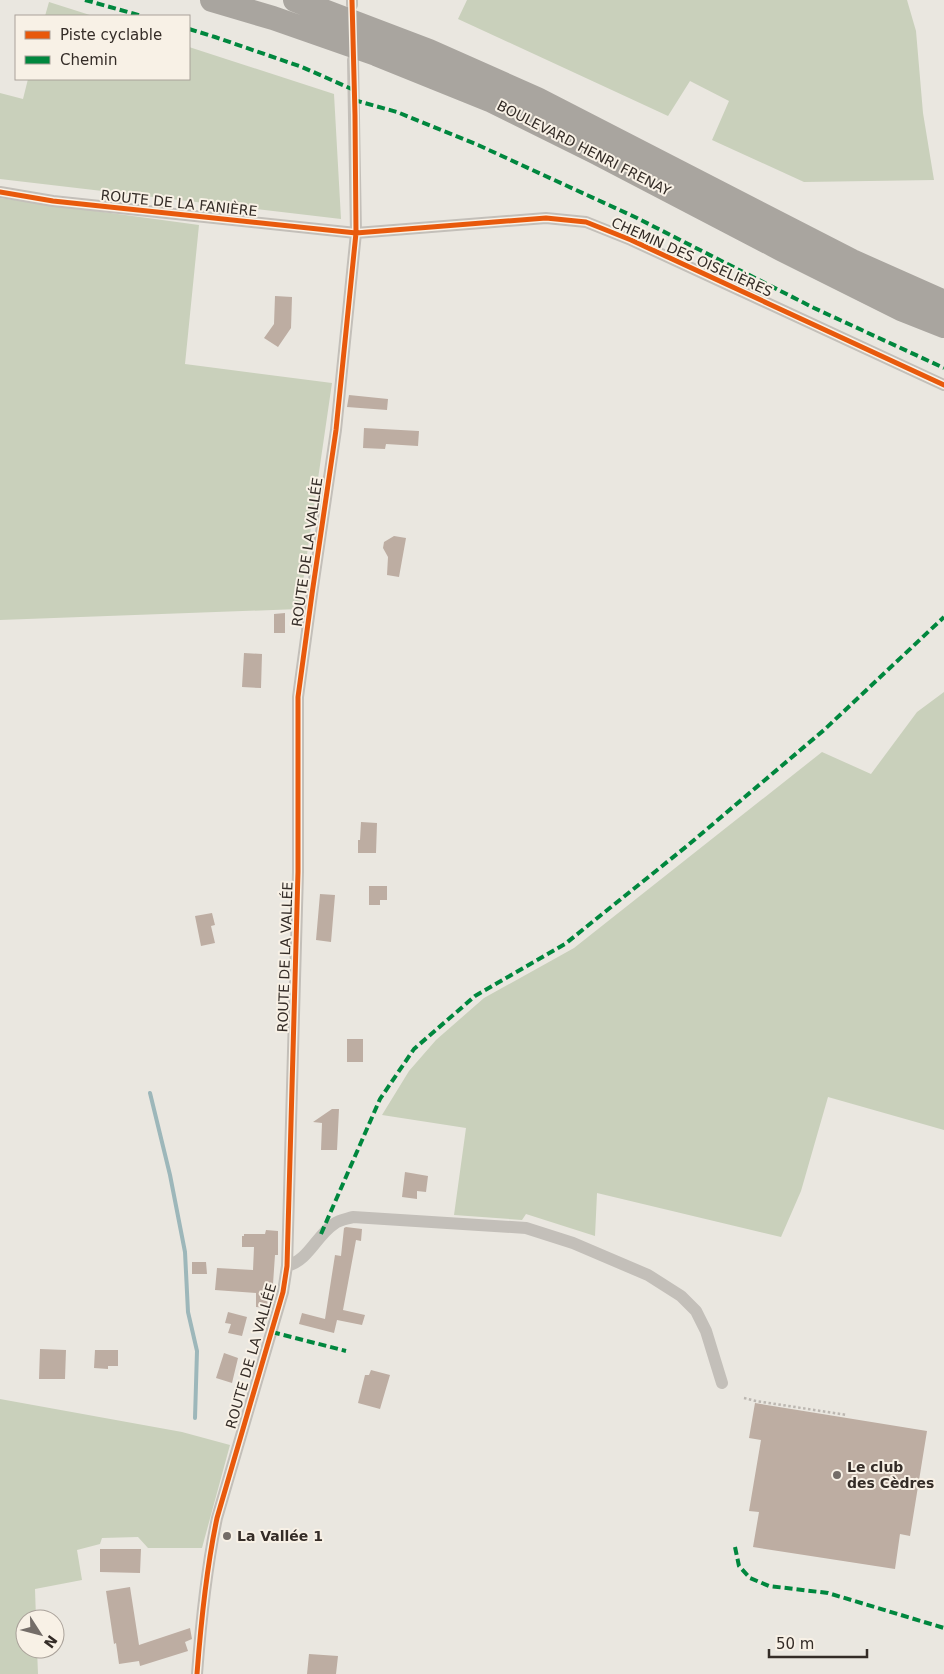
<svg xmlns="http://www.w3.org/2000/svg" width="944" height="1674" font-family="'DejaVu Sans',sans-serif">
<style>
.green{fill:#c9d0bb}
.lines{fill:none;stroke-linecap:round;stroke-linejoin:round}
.stream{stroke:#9db7ba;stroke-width:4}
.building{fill:#bdada2}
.path{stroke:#bcb7b1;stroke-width:2.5;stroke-dasharray:2.5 2.5;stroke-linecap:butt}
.street{stroke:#c3bfb9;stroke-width:12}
.highway{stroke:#a9a59f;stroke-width:24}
.quiet{stroke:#00873e;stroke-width:4;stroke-dasharray:8 4;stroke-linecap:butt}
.cycleway-casing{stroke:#f8f1e6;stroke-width:8}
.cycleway{stroke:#e8590c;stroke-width:5}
.poi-dot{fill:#746d68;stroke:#f8f1e6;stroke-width:2}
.labels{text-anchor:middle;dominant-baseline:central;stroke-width:4;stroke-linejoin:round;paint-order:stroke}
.street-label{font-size:14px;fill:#342c27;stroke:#f8f1e6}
.poi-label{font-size:14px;font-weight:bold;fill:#342c27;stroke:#f8f1e6;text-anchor:start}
</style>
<rect width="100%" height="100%" fill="#eae7e0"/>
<path class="green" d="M467,0h440l9,31 7,82 11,67 -130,2 -92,-42 17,-39 -39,-20 -22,35 -210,-97z
M49,2l44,14h-48z
M189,47l145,47 7,125 -341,-40v-86l23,6 5,-20h161z
M0,198l199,27 -14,139 147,19 -33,226 -299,11z
M944,692v438l-116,-33 -27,94 -20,46 -184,-44 -2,43 -69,-22 -4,6 -68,-5 12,-87 -84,-13 27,-44 27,-31 48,-42 90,-50 248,-196 49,22 46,-62z
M0,1399l182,33 48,13 -28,103h-54l-10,-11 -36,1 -2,6 -23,6 5,30 -47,9 1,30h-11v30h12l1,25h-38z"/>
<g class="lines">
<path class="stream" d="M150,1093l20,82 15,77 3,60 9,39 -2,67"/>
</g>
<path class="building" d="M275,296l17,1 -1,31 -13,19 -14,-9 10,-14z
M349,395l39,4 -1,11 -40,-3z
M364,428l55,3 -1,15 -32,-2 -1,5 -22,-1z
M394,536l12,2 -7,39 -12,-2 1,-18 -5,-9 1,-6z
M285,613v20h-11v-19z
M244,653l18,1 -1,34 -19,-1z
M361,822l16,1 -1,30h-18v-13h2z
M369,886h18v14h-7v5h-11z
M320,894l15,1 -4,47 -15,-2z
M212,913l3,12 -4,1 4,17 -14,3 -6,-30z
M347,1039h16v23h-16z
M332,1109h7l-2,41h-16l1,-27 -9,-1z
M405,1172l23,4 -2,16 -9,-1v8l-15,-2z
M346,1227l16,2 -1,12 -5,-1 -13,70 22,5 -3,10 -25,-5 -3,13 -35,-9 3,-11 23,6 10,-64 6,1 3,-28z
M266,1230l12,1v24h-3l-2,29h3l-2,11h-6l-1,13 -11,-1v-14l-41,-3 2,-22 36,2 1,-23h-12v-11h2v-2h21z
M192,1262h14l1,12h-15z
M228,1312l19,5 -5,19 -14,-3 3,-9 -6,-1z
M40,1349l26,1 -1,29h-26z
M95,1350h23v16h-10v3l-14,-1z
M224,1353l14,5 -6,25 -16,-5z
M371,1370l19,5 -10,34 -22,-6 7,-28h4z
M755,1403l172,28 -17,105 -10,-2 -5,35 -142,-22 6,-35 -10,-1 12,-71 -12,-2z
M100,1549h41l-1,24 -40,-1z
M130,1587l9,58 51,-17 2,11 -7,3 3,9 -48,15 -1,-5 -20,3 -3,-21 -2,1 -8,-53z
M309,1654l29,2 -2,18h-29z"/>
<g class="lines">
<path class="path" d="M744,1398l12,3 91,14"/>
<path class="street" d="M352,5v-5
M0,192l53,9 303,32 190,-15 40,4 45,18 313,145
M287,1266c22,-6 29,-30 47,-42 5,-4 13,-5 19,-7l173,11 47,15 75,32 33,21 15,15 10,20 16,52
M197,1674c4,-53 9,-104 20,-156l66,-226 4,-26 11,-394v-175l14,-103 24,-164 20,-197 -3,-173"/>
<path class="highway" d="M212,0l61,18 103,36 114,46 105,52 186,97 120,60 43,17
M295,0l134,51 108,48 315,162 92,41"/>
<path class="quiet" d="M85,0l57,16
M189,29l26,8 87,30 52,23
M354,100l43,12 81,33 159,73 177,90 130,60
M321,1234l59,-135 34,-50 61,-53 90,-52 122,-98 137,-116 120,-113
M272,1332l74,19
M735,1547l4,19 11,12 19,8 59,7 116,35"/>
<g class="cycleway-casing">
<path id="cycleway" d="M0,192l53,9 303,32 190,-15 40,4 45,18 313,145
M197,1674c4,-53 9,-104 20,-156l66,-226 4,-26 11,-394v-175l14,-103 24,-164 20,-197 -1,-118 -3,-115"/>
</g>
<use href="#cycleway" class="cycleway"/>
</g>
<g class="poi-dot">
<circle cx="837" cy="1475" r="5"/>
<circle cx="227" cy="1536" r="5"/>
</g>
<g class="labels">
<g class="street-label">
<text transform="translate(584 148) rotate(27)">BOULEVARD HENRI FRENAY</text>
<text transform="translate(179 203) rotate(6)">ROUTE DE LA FANIÈRE</text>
<text transform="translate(692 257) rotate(24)">CHEMIN DES OISELIÈRES</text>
<text transform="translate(307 552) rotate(-82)">ROUTE DE LA VALLÉE</text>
<text transform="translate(285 957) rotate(-88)">ROUTE DE LA VALLÉE</text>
<text transform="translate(251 1356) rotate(-74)">ROUTE DE LA VALLÉE</text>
</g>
<g class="poi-label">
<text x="847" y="1467">Le club<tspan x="847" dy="16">des Cèdres</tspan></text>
<text x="237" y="1536">La Vallée 1</text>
</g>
</g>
<rect x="15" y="15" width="175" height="65" fill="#f8f1e6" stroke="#aaa29a"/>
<rect x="25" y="31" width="25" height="8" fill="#e8590c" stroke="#aaa29a"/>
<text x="60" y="40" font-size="15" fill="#342c27">Piste cyclable</text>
<rect x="25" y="56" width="25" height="8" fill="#00873e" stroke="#aaa29a"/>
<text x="60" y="65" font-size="15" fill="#342c27">Chemin</text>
<g transform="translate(40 1634) rotate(126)"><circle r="24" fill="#f8f1e6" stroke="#aaa29a"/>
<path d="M0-4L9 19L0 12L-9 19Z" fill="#746d68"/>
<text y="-8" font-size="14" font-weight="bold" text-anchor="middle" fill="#342c27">N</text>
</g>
<path d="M769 1649v8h98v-8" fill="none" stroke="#342c27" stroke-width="2.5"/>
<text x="776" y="1649" font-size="15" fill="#342c27" stroke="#f8f1e6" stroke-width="4" paint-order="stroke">50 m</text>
</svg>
